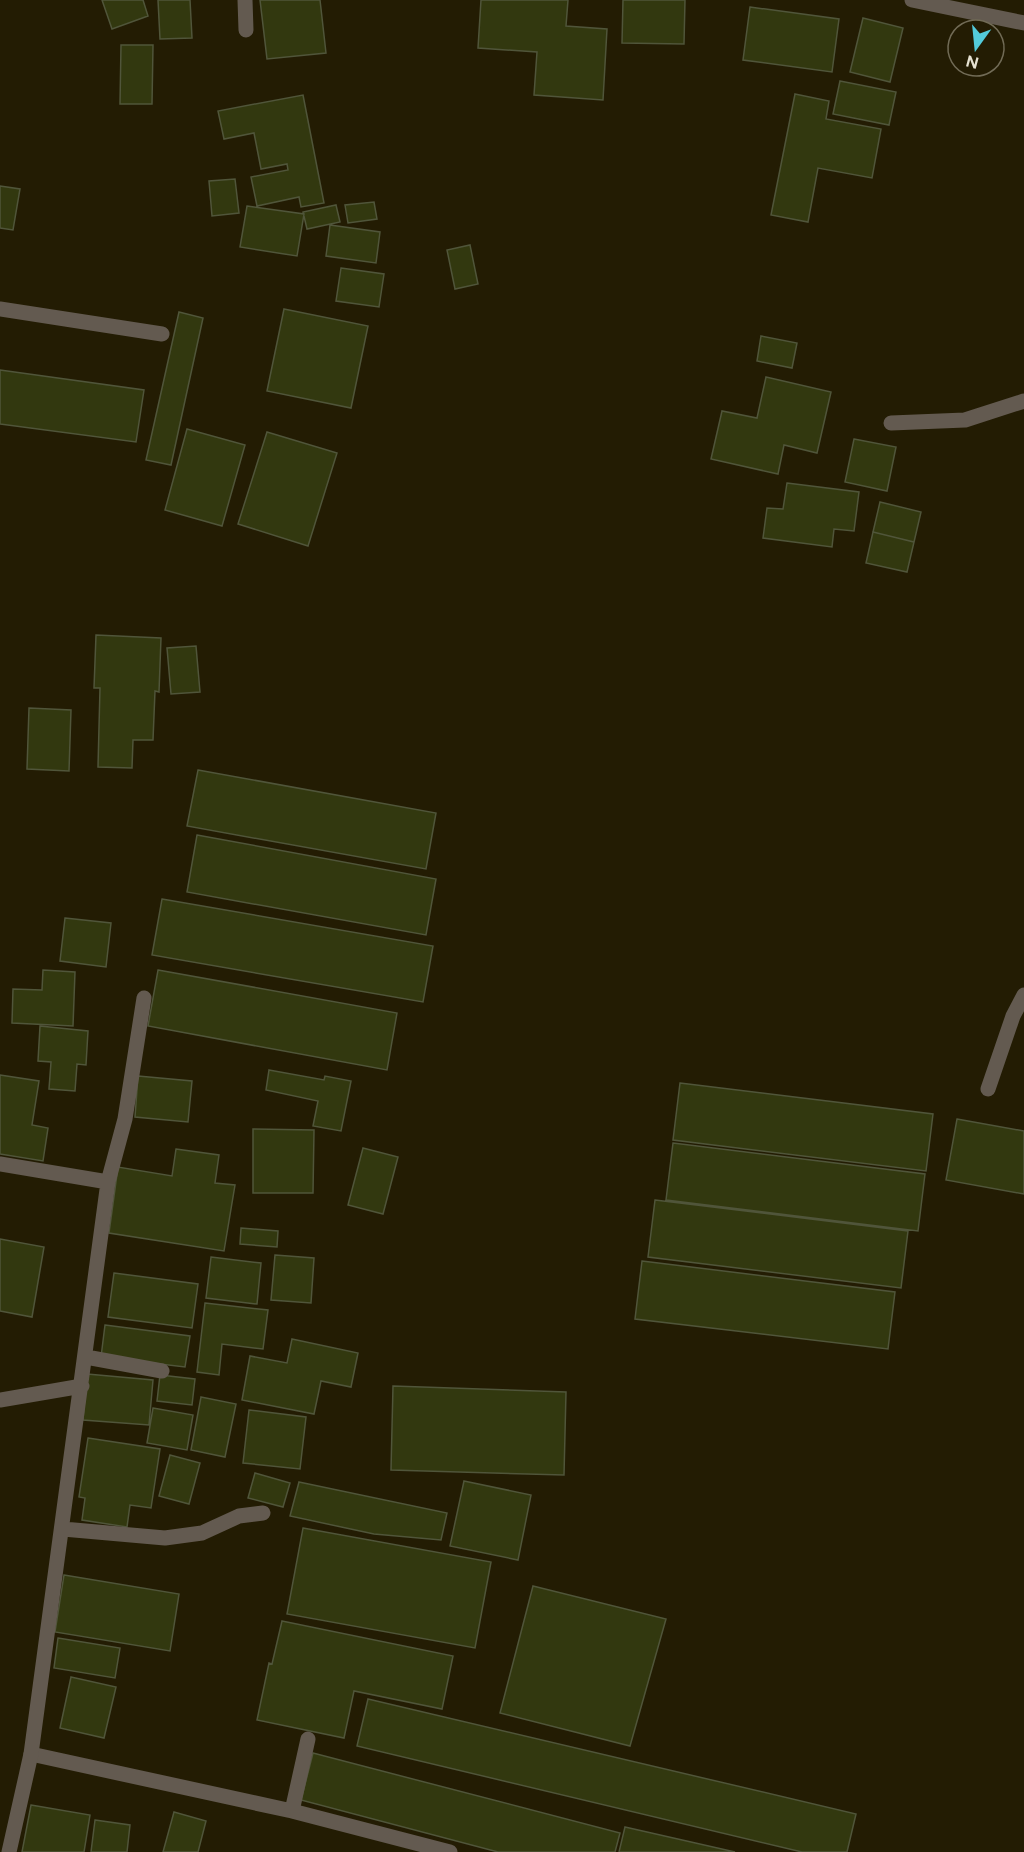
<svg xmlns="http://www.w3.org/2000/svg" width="1024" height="1852" font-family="Figtree,sans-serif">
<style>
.building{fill:#32380f;stroke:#50553a;stroke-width:1.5}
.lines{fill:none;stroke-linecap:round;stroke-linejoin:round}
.service{stroke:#635a50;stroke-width:15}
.minor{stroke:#635a50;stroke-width:15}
</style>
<rect width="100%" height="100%" fill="#231c03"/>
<path class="building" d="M102,0h41l5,16 -36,13z
M158,0h32l2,38 -32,1z
M260,0h60l6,53 -59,6z
M481,0h87l-2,26 41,3 -4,71 -69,-5 3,-43 -59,-4z
M623,0h62l-1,44 -62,-1z
M750,7l89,12 -7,53 -89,-12z
M863,18l40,10 -13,54 -40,-10z
M121,45h32l-1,59h-32z
M840,81l56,11 -7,33 -56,-11z
M795,94l34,7 -3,18 55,10 -9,49 -54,-10 -10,54 -37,-7z
M303,95l21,108 -23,4 -2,-10 -42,9 -6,-29 37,-7 -1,-6 -26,5 -7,-36 -30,6 -6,-28z
M235,179l4,34 -27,3 -3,-35z
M0,186l20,3 -7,41 -13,-2z
M374,202l3,17 -29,4 -3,-18z
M336,205l4,17 -33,7 -4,-17z
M247,206l57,8 -7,42 -57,-9z
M330,225l50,7 -4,31 -50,-7z
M470,245l8,39 -23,5 -8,-39z
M341,268l43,6 -5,33 -43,-6z
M284,309l84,17 -17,82 -84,-17z
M179,312l24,6 -32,147 -25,-5z
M761,336l36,7 -5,25 -35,-7z
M0,370l144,20 -8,52 -136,-18z
M766,377l65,15 -14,61 -33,-8 -6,29 -67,-15 11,-48 35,7z
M187,429l58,16 -23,81 -57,-16z
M267,432l70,21 -29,93 -70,-22z
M854,439l42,8 -9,44 -42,-9z
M787,483l72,9 -5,39 -20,-2 -2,18 -69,-9 4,-30 16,1z
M880,502l41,10 -7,30 -41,-10z
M873,532l41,10 -7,30 -41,-9z
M96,635l65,3 -2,54 -4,-1 -2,49h-20l-1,28 -34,-1 2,-79h-6z
M196,646l4,46 -29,2 -4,-46z
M29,708l42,2 -2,61 -42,-2z
M198,770l238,43 -10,56 -239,-43z
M197,835l239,44 -10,56 -239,-43z
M162,899l271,47 -10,56 -271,-47z
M65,918l46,5 -5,44 -46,-6z
M43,970l32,2 -2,54 -61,-3 1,-34 29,1z
M158,970l239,43 -10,57 -239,-44z
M40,1026l48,5 -2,34 -9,-1 -2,27 -26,-2 2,-27 -13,-1z
M269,1070l55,10 1,-4 26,5 -10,50 -28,-5 5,-25 -52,-11z
M0,1075l39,6 -7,44 16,3 -5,33 -43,-7z
M138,1076l54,5 -4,41 -53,-5z
M680,1083l253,31 -7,57 -253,-31z
M957,1119l67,12v63l-78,-14z
M253,1129l61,1 -1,63h-60z
M673,1143l252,31 -7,57 -252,-31z
M363,1148l35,9 -15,57 -35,-9z
M176,1149l43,6 -4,28 20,2 -11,66 -115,-18 9,-66 54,9z
M655,1200l253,31 -7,57 -253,-31z
M241,1228l37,3 -1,16 -37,-3z
M0,1239l44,8 -12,70 -32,-6z
M275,1255l39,3 -3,45 -40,-3z
M211,1257l50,6 -4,41 -51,-6z
M642,1261l253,31 -7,57 -253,-30z
M114,1273l84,11 -6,44 -84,-11z
M205,1303l63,7 -5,39 -41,-5 -3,31 -22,-3z
M105,1325l85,11 -5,31 -84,-10z
M292,1339l66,14 -7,34 -30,-6 -7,33 -72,-14 8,-44 37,7z
M87,1374l66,6 -4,45 -66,-5z
M160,1375l35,4 -3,26 -35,-4z
M393,1386l173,6 -2,83 -173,-5z
M201,1397l35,7 -11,53 -34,-7z
M153,1408l40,7 -6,35 -40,-7z
M249,1410l57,7 -6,52 -57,-6z
M88,1438l72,11 -9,59 -21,-3 -3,22 -45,-7 3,-22 -6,-1z
M170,1455l30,8 -11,41 -30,-8z
M255,1473l35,10 -7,24 -35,-9z
M464,1481l67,14 -13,65 -68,-14z
M299,1482l148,31 -6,27 -67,-6 -84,-18z
M303,1528l188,34 -16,86 -188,-34z
M64,1575l115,19 -9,57 -115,-19z
M533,1586l133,33 -36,127 -130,-33z
M282,1621l171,35 -11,53 -88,-18 -10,47 -87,-18 12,-57 3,1z
M58,1638l62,10 -5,30 -61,-10z
M71,1677l45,10 -12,51 -44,-10z
M368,1699l488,115 -9,38h-45l-445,-106z
M313,1753l307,80 -5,19h-117l-197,-52z
M31,1805l59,10 -6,37h-62z
M174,1812l32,9 -8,31h-35z
M95,1820l35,5 -3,27h-36z
M625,1827l110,25h-116z"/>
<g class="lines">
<path class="service" d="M0,309l162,25
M988,1089l25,-73 11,-21
M31,1754l261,57 158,41
M292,1811l16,-72"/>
<path class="minor" d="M245,0l1,30
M912,0l112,23
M891,423l74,-3 59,-19
M0,1164l108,18 -77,572 -22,98
M108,1182l17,-63 19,-121
M86,1357l76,14
M0,1400l82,-14
M63,1529l102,9 37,-5 37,-17 24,-3"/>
</g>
<g transform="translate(976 48) rotate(195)"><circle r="28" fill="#231c03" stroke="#716b56" stroke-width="1.5"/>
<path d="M0-4.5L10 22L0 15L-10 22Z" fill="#53cbdb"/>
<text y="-9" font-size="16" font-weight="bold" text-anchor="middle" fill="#e6e2d2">N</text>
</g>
</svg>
